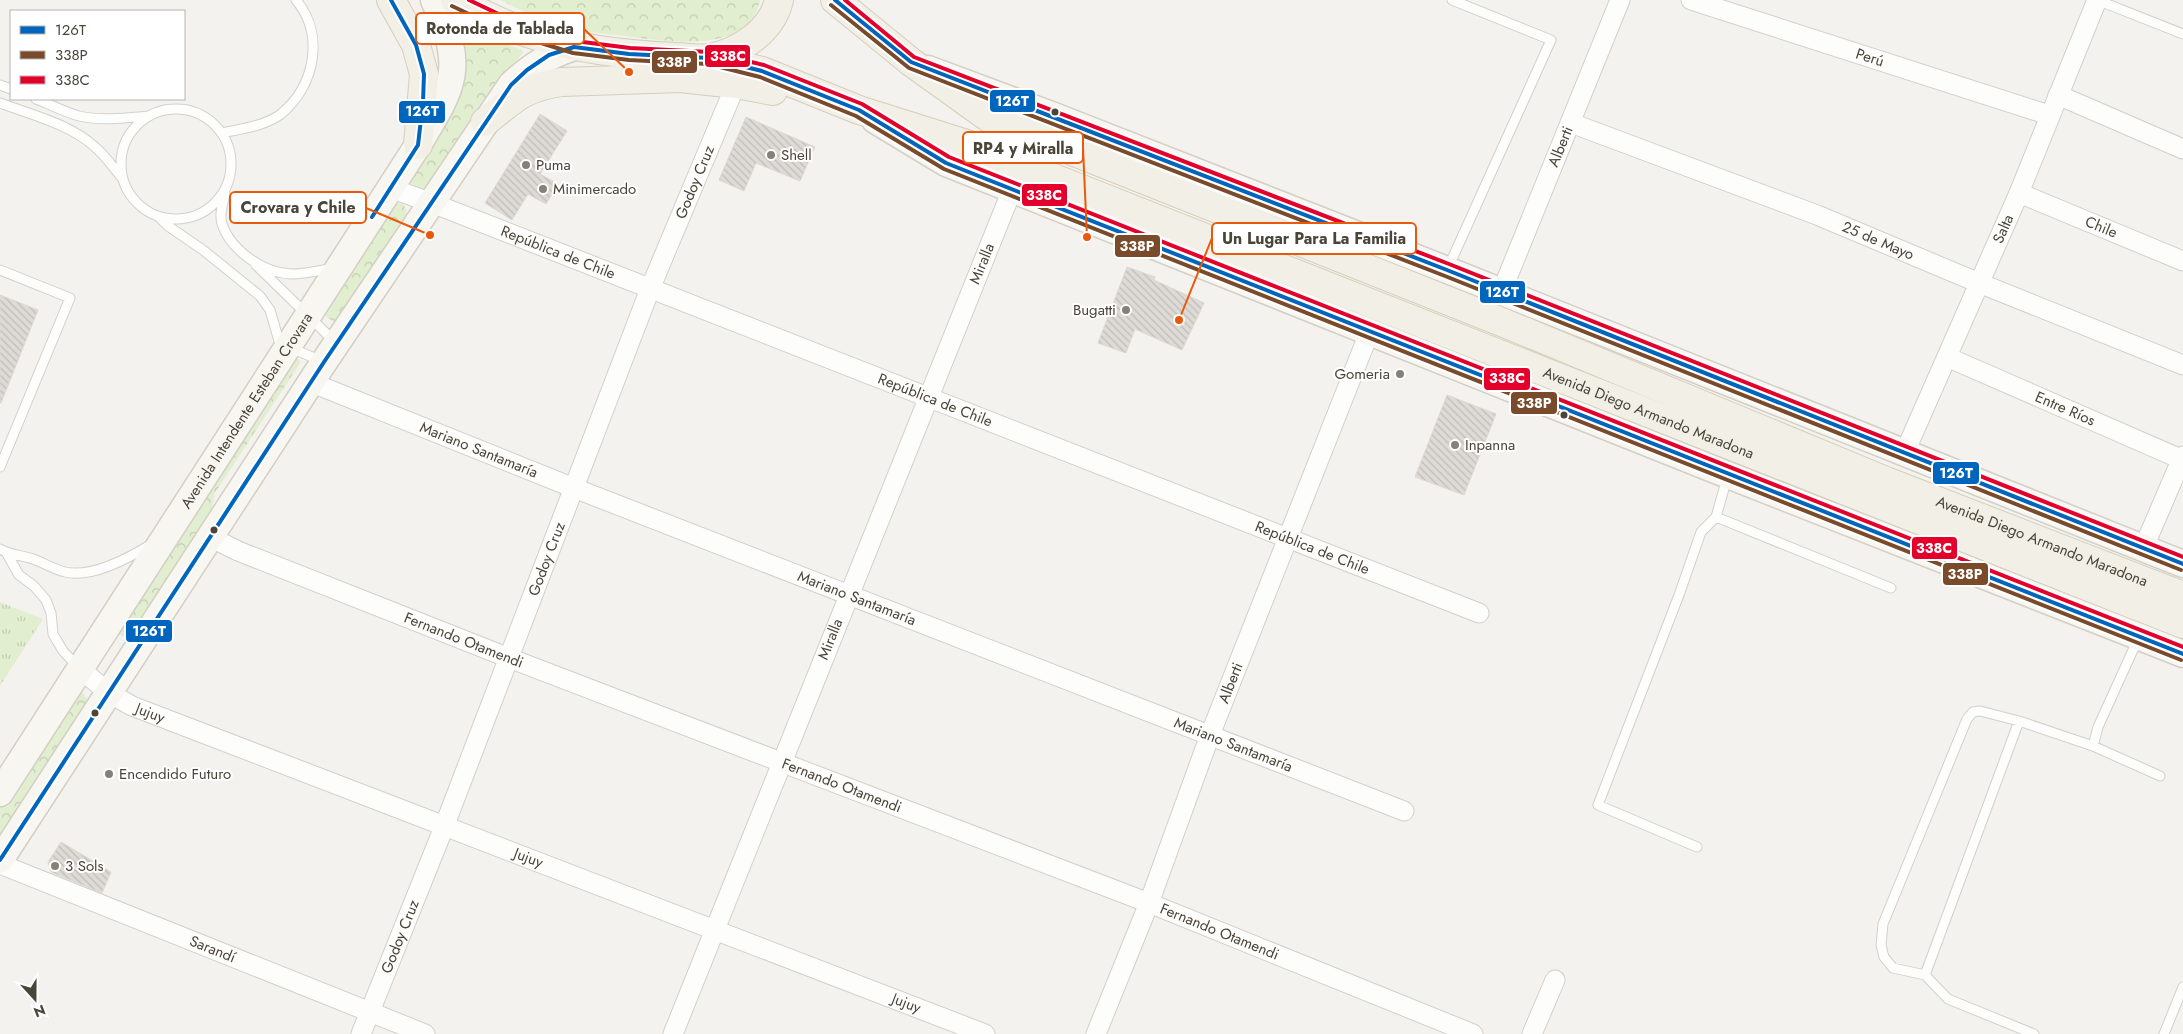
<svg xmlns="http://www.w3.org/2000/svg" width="2183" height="1034" font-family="Jost,sans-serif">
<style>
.grass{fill:url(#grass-tufts)}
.park{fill:url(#park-crowns)}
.building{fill:url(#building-back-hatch);stroke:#dcd9d4}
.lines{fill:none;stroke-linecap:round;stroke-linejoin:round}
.lane-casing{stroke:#d2d0cb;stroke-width:11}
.street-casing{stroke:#d2d0cb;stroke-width:21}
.secondary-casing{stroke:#d3cfc5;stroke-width:29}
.primary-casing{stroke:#d6cebb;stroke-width:30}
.lane{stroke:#fdfdfc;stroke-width:9}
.street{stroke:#fdfdfc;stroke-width:19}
.secondary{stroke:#f7f6f1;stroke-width:26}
.primary{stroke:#f2efe6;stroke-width:28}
.bus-1-casing{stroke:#fff;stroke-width:8}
.bus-2-casing{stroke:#fff;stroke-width:8}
.bus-3-casing{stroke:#fff;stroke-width:8}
.bus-1{stroke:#0065bd;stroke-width:4}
.bus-2{stroke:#7a4b2a;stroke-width:4}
.bus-3{stroke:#e4002b;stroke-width:4}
.bus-dot{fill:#4b4439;stroke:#fff;stroke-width:2}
.poi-dot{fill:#868178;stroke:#fff;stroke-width:2}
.labels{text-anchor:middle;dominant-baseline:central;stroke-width:4;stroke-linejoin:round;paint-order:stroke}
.street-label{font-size:15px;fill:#4b4439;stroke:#fff}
.poi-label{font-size:15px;fill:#4b4439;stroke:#fff;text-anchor:start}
.leader{fill:none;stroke:#e8590c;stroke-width:2}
.callout-dot{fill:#e8590c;stroke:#fff;stroke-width:2}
.callout{fill:#fff;stroke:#e8590c;stroke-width:2}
.callout-label{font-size:16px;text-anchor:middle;font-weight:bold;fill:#4b4439}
.line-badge{stroke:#fff;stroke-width:2}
.badge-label{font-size:14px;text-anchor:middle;font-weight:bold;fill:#fff}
</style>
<defs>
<pattern id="grass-tufts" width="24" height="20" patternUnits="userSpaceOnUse" patternTransform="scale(1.25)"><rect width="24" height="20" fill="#e1eecf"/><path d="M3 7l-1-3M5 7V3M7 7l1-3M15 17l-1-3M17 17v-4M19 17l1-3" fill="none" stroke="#c3cdb2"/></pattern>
<pattern id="park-crowns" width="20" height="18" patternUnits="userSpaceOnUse" patternTransform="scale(1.25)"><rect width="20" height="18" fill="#e1eecf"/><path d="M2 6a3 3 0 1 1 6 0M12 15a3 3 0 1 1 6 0" fill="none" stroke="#c3cdb2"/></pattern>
<pattern id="building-back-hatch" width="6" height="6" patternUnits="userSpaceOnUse" patternTransform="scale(1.25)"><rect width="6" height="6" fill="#dedbd6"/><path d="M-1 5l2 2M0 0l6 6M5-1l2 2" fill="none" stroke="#c0bdb8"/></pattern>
</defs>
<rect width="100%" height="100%" fill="#f4f2ee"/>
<path class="grass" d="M0,602l43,17 -43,67z"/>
<path class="park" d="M501,0h259c-10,56 -95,41 -136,36 -16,-2 -33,-3 -49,-7 -26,-6 -51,-16 -74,-29z
M455,19l32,18 35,13 1,3 -27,29 -67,104 -10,4 -8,-7 -1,-7z
M395,203l8,1 4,7 -1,7 -70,104c-9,-3 -11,-6 -12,-15z
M295,357l5,4 -1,4 -84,128 -5,26 -79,117 -6,1 -7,-3z
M83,693l4,6 -1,10 -86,130v-36l76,-109z"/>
<path class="building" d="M540,114l27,17 -27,43 18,10 -12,20 -18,-10 -16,26 -27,-17z
M746,117l69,30 -15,34 -44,-18 -12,28 -25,-11z
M1127,267l28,10 -1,3 50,23 -22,47 -47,-21 -9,24 -28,-10z
M0,295l38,15 -37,93h-1z
M1447,395l49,19 -32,81 -49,-18z
M61,842l50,30 -9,21 -51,-21 -3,-10z"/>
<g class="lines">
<g class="lane-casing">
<path id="lane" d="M2097,0l86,34
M0,85l11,4
M36,99c14,5 28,13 43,17 23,5 47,2 70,0
M0,103c32,12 70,21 95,44 11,9 19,22 28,32
M121 164a55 55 0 1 1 110 0a55 55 0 1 1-110 0Z
M222,133c19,-4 43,-7 59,-19 34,-28 44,-79 15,-114
M225,194c-2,9 -6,20 -3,30 9,27 42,49 69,50 14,0 30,-4 43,-6
M158,216l10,10 35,24 57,46 10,14 9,31 9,6 34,14
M256,265l78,76
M1448,268l103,-228 -99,-40
M0,270l70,28 -70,169
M1716,517l175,71
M0,549c10,6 22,6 33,10 11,4 20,10 32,13 27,6 62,-13 85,-27
M6,552l13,23 15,11 12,14 5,13 2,21 10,17 15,16
M2093,746l5,-19 40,-88
M1697,847l-99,-42 81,-210 22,-63 15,-15 11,-39
M1925,975l94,-254
M2034,1034l-86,-35 -23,-24 -32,-7 -9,-11 -3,-12 2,-21 84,-205 6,-7 7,-1 39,10 74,25 67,30
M2164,1034l19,-47"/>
</g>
<g class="street-casing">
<g id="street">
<path id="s1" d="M1691,0l358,115"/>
<path d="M2058,95l125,54"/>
<path id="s2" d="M1571,123l246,92 162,68 204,82"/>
<path id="s3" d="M390,188l42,15 1047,410"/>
<path id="s4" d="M2019,193l164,68"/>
<path id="s5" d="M1501,293l119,-293"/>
<path id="s6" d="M1947,357l236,103"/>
<path id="s7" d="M310,382l264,106 830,323"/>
<path id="s8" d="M1904,454l115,-261 78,-193"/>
<path id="s9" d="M210,537l28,14 271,107 640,245 324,131"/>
<path d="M2143,549l40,-93"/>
<path id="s10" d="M79,668l30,25 23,13c284,110 569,216 853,328"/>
<path id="s11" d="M0,864l425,170"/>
<path id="s12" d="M361,1034l83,-207 206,-538 86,-205"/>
<path id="s13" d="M673,1034c112,-282 224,-564 339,-844"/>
<path id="s14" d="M1096,1034l53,-131 61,-168 159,-402"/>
<path d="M1532,1034l23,-54"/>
</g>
</g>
<g class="secondary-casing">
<g id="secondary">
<path d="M928,69l126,47 393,154 736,294"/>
<path d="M875,120l71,43 782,312 455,179"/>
<path id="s15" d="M0,793l418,-648c37,-61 47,-77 16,-145"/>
<path d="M0,860l324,-498 187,-277c21,-20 37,-29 63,-38"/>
</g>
</g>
<g class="primary-casing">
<g id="primary">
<path d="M391,0l25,45 8,29 -6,71"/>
<path d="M455,0c25,12 49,26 76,34 47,16 96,21 145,23 11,0 24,3 34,1 30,-6 62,-27 69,-58"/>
<path id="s16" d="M835,0l76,62 78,56 520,207 377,156 297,115"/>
<path id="s17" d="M709,58l53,13 97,39 111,35 1213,479"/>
<path d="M485,122c29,-23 39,-35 77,-40l118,-4 56,6 37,7"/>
</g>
</g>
<use href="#lane" class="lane"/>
<use href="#street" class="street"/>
<use href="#secondary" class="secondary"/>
<use href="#primary" class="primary"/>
<g class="bus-1-casing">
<path id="bus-1" d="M835,0l76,62 536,208 736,294
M372,217l46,-72 5,-43 1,-28 -8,-29 -25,-45
M0,860l324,-498 187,-277 16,-15 22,-15 25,-8 55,7 80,4 53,13 97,39 87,53 1237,491"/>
</g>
<g class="bus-2-casing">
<path id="bus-2" d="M831,5l78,63 536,208 736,294
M452,6l57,27 64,20 56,7 79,4 52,13 96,39 88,53 1237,491"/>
</g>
<g class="bus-3-casing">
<path id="bus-3" d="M469,0l44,21 62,20 55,7 80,4 54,13 98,39 87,53 1234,490
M845,0l69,57 535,207 734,293"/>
</g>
<use href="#bus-1" class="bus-1"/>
<use href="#bus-2" class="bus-2"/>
<use href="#bus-3" class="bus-3"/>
</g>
<g class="bus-dot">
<circle cx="1055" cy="112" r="4.5"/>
<circle cx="1564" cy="415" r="4.5"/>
<circle cx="214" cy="530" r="4.5"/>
<circle cx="95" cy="713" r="4.5"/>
</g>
<g class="poi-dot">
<circle cx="771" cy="155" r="5"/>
<circle cx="526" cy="165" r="5"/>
<circle cx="543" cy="189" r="5"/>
<circle cx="1126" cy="310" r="5"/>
<circle cx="1400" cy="374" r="5"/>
<circle cx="1455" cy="445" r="5"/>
<circle cx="109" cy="774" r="5"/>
<circle cx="55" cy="866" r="5"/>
</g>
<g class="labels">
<g class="street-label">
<text stroke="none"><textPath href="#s1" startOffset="188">Perú</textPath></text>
<text stroke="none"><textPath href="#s5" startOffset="158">Alberti</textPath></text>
<text stroke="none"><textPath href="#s12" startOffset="915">Godoy Cruz</textPath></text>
<text stroke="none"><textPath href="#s4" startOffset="89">Chile</textPath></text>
<text stroke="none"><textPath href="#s8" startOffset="246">Salta</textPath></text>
<text stroke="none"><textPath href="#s2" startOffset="329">25 de Mayo</textPath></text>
<text stroke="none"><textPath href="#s3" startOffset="180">República de Chile</textPath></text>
<text stroke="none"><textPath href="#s13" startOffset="830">Miralla</textPath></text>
<text stroke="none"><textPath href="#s3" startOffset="585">República de Chile</textPath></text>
<text stroke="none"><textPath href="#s6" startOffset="129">Entre Ríos</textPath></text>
<text stroke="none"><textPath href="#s15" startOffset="455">Avenida Intendente Esteban Crovara</textPath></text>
<text stroke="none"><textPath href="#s17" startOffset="1005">Avenida Diego Armando Maradona</textPath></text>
<text stroke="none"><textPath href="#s7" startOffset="182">Mariano Santamaría</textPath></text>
<text stroke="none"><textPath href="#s16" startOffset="1329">Avenida Diego Armando Maradona</textPath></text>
<text stroke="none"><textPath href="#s3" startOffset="990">República de Chile</textPath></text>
<text stroke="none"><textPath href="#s12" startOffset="510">Godoy Cruz</textPath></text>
<text stroke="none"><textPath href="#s7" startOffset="588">Mariano Santamaría</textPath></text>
<text stroke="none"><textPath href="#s13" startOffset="425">Miralla</textPath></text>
<text stroke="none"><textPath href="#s9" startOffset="274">Fernando Otamendi</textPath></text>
<text stroke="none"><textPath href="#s14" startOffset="376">Alberti</textPath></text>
<text stroke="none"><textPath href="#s10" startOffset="85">Jujuy</textPath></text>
<text stroke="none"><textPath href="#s7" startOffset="992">Mariano Santamaría</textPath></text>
<text stroke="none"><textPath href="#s9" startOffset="679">Fernando Otamendi</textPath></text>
<text stroke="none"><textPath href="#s10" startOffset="490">Jujuy</textPath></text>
<text stroke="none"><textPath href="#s9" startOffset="1084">Fernando Otamendi</textPath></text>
<text stroke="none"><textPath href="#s12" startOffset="105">Godoy Cruz</textPath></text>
<text stroke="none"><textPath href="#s11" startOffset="229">Sarandí</textPath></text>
<text stroke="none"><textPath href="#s10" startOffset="895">Jujuy</textPath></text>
</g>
<g class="poi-label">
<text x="781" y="155">Shell</text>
<text x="536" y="165">Puma</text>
<text x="553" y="189">Minimercado</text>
<text x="1116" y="310" text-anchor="end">Bugatti</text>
<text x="1390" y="374" text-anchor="end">Gomeria</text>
<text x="1465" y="445">Inpanna</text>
<text x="119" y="774">Encendido Futuro</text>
<text x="65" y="866">3 Sols</text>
</g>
</g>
<path class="leader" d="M629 72L584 29M1087 237L1083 148M430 235L366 208M1179 320L1212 238"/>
<g class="callout-dot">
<circle cx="629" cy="72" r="5"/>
<circle cx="1087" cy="237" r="5"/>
<circle cx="430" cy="235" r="5"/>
<circle cx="1179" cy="320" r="5"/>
</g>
<g class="callout">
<rect x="416" y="13" width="168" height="31" rx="5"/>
<rect x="963" y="132" width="120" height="31" rx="5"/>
<rect x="230" y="192" width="136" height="31" rx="5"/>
<rect x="1212" y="223" width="204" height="31" rx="5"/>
</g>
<g class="callout-label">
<text x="500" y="34">Rotonda de Tablada</text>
<text x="1023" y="154">RP4 y Miralla</text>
<text x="298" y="213">Crovara y Chile</text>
<text x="1314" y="244">Un Lugar Para La Familia</text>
</g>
<g class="line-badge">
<rect x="704" y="44" width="47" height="24" rx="5" fill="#e4002b"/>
<rect x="651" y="50" width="47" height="24" rx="5" fill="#7a4b2a"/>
<rect x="989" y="89" width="47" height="24" rx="5" fill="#0065bd"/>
<rect x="398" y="100" width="48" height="24" rx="5" fill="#0065bd"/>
<rect x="1021" y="183" width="47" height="24" rx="5" fill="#e4002b"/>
<rect x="1114" y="234" width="47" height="24" rx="5" fill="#7a4b2a"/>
<rect x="1479" y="280" width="47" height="24" rx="5" fill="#0065bd"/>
<rect x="1483" y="367" width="48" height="24" rx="5" fill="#e4002b"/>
<rect x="1510" y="391" width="48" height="24" rx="5" fill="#7a4b2a"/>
<rect x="1932" y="461" width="48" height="24" rx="5" fill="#0065bd"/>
<rect x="1911" y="536" width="47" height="24" rx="5" fill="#e4002b"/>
<rect x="1942" y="562" width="47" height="24" rx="5" fill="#7a4b2a"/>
<rect x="125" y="619" width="48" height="24" rx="5" fill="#0065bd"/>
</g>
<g class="badge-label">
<text x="728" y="61">338C</text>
<text x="674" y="67">338P</text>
<text x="1012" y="106">126T</text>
<text x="422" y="116">126T</text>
<text x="1044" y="200">338C</text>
<text x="1137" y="251">338P</text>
<text x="1502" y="297">126T</text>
<text x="1507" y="383">338C</text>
<text x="1534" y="408">338P</text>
<text x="1956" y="478">126T</text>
<text x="1934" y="553">338C</text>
<text x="1965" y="579">338P</text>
<text x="149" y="636">126T</text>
</g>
<rect x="10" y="10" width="175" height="90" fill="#ffffff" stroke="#b7b4b0"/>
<rect x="20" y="26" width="25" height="8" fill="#0065bd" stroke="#b7b4b0"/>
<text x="55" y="35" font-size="15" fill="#4b4439">126T</text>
<rect x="20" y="51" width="25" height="8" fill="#7a4b2a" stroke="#b7b4b0"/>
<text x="55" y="60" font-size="15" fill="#4b4439">338P</text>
<rect x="20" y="76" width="25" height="8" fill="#e4002b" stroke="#b7b4b0"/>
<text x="55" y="85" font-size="15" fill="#4b4439">338C</text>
<g transform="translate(35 999) rotate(159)" stroke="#ffffff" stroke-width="4" paint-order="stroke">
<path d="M0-4L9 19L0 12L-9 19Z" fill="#4b4439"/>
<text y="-8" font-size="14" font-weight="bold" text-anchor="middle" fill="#4b4439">N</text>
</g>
</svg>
